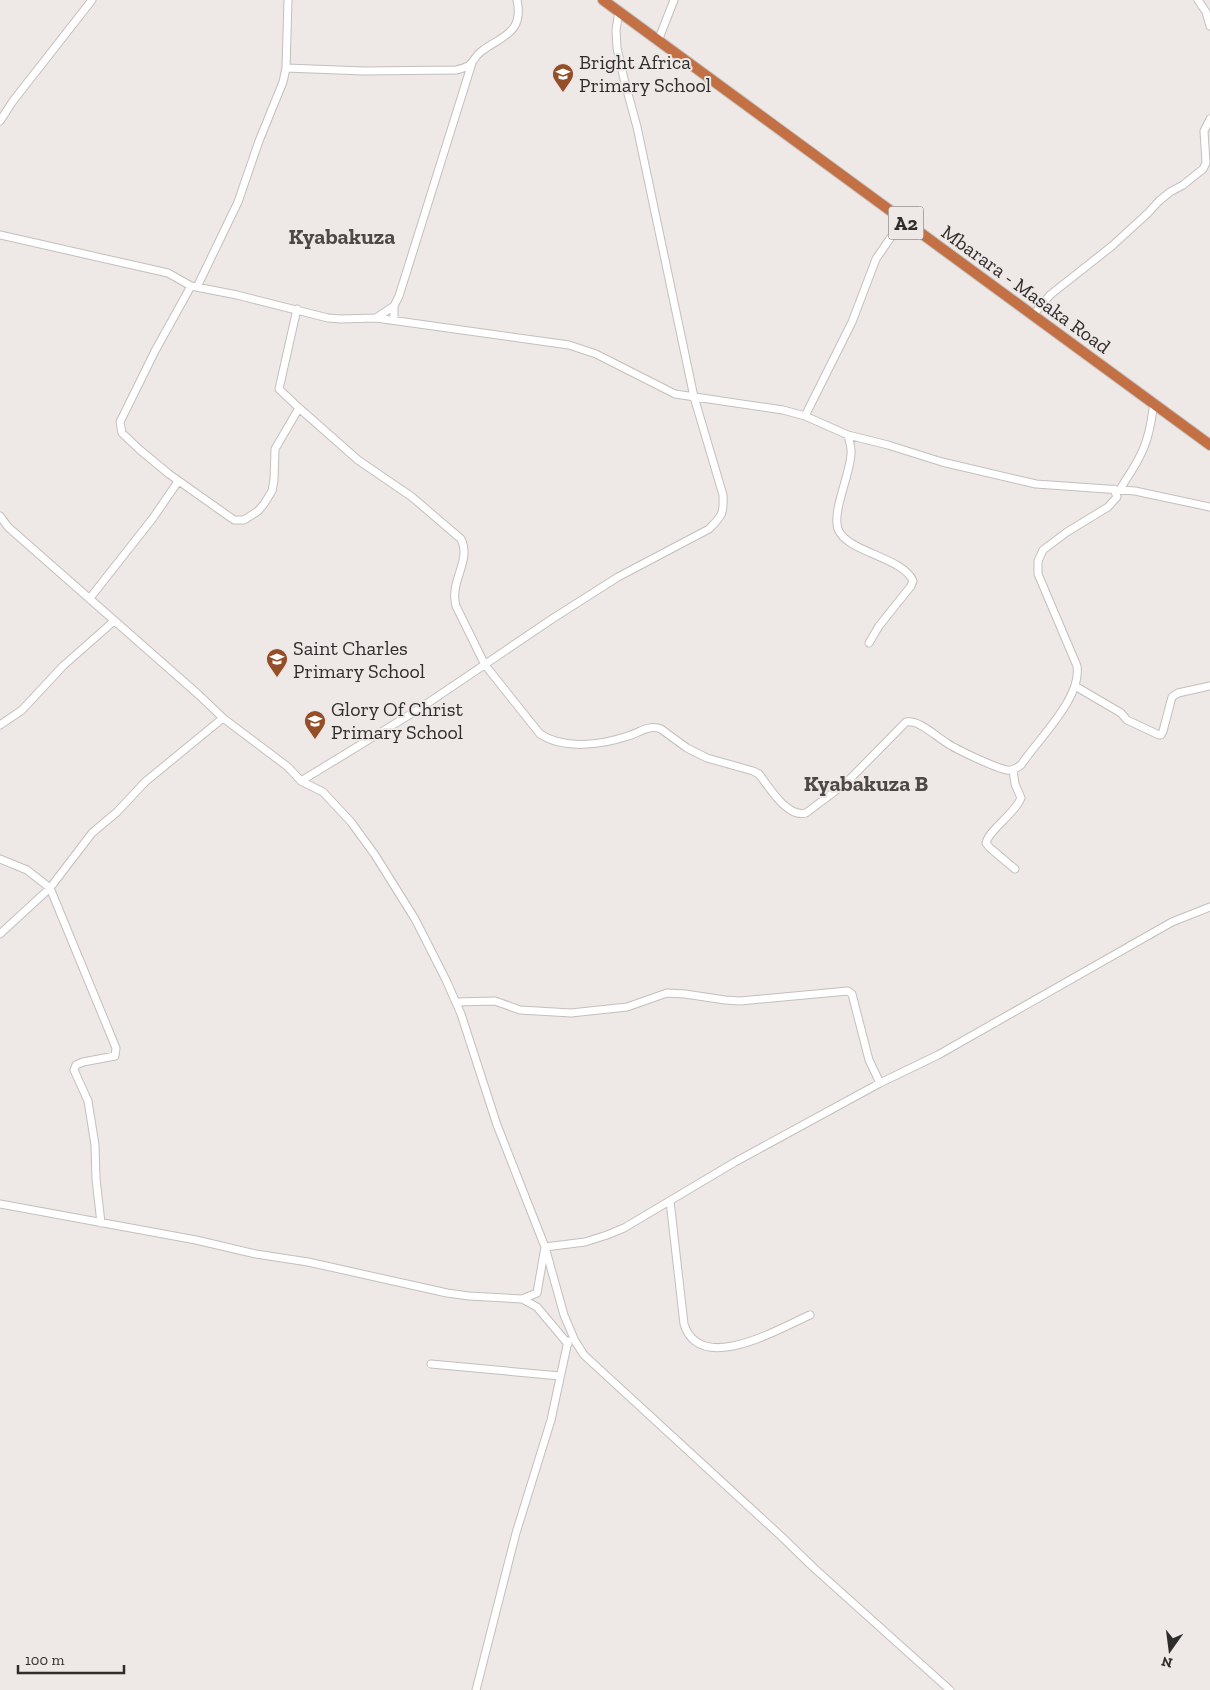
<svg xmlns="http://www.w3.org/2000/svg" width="1210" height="1690" font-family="'Zilla Slab',serif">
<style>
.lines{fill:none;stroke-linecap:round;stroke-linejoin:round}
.minor-casing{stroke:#c4bfbd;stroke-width:9}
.highway-casing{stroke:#c5c4c4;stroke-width:12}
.minor{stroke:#fff;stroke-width:7}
.highway{stroke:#c37144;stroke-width:10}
.labels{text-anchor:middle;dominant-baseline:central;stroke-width:4;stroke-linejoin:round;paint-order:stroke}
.shield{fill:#eee8e6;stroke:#686564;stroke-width:1}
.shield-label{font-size:19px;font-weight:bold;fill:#2f2d2c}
.poi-label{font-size:20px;fill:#2f2d2c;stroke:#eee8e6;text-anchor:start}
.street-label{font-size:20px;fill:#2f2d2c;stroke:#eee8e6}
.quarter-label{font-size:22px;font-weight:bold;fill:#4e4947;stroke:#eee8e6}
</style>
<rect width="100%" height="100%" fill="#eee8e6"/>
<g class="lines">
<g class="minor-casing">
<path id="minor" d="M1198,0l8,12 4,14
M658,41l16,-41
M286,68l78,3 92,-1c22,-5 13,-10 27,-20 20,-14 41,-18 34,-50
M0,121l13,-20 79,-101
M0,235l168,38 23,13 46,9 91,23 13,1 35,-1 193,27 27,9 79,40 108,16 22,6 43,19 40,10 54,17 94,22 99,7 75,16
M191,286l-36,65 -35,71 2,11 18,17 29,24 65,46h10l14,-9 6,-7 8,-13 2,-11 1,-31 24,-41 -20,-19 18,-80
M197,287l41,-85 21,-61 24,-59 3,-14 2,-68
M1033,315l17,-20 62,-49 36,-33 11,-12 11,-9 13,-7 20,-16 3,-6 -2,-32 6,-12
M376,318l18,-12
M394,320v-14l5,-10 73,-233
M299,408l59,52 54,37 49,42c11,22 -12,42 -5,67l29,59 55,69c24,16 61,11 88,2 11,-3 21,-12 33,-7l26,19 20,10 46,13 6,3c10,13 28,44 47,39l40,-30 60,-61c14,-2 29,14 41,21 10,7 49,25 60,27 6,1 10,-2 14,-5 18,-27 61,-67 56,-99l-39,-92v-13l5,-11 24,-18 41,-25 9,-10 -3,-8
M805,416l47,-94 24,-63 26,-38
M848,435c1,6 4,13 3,19 -1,21 -19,57 -13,75 8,23 65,28 75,52l-2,5 -32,40 -10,17
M1120,489c11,-17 23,-34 28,-54 3,-10 4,-21 6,-32
M0,516l8,11 191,168 24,23 65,49 13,14 22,11 28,30 24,33 40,64 31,61 15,34 36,111 48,122 19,68 11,26 9,14 198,182 32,31 136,122
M90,598l63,-80 24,-35 -1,-4
M1075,686l46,27 6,7 32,15h2l2,-4 9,-34 6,-4 32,-7
M0,725l22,-15 41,-44 51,-45
M1013,770l2,14 6,14 -1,2c-6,14 -31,30 -34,43l4,5 25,21
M301,781l118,-72 133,-90 66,-42 91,-48c13,-13 15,-15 14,-34l-29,-98 -57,-270 -13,-48 -7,-31 -1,-18 3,-19
M0,859l27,11 23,18 66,160 -1,8 -32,6 -7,3 -2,5 14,31 7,44 1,34 5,44
M0,934l50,-46 42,-55 25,-21 28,-30 78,-64
M456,1002l39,-1 25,9 51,3 56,-6 40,-14 18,1 40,6 15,1 108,-10 4,3 17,66 11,23
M670,1201l14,123c16,52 96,4 126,-9
M0,1204l196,36 60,14 52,8 139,31 22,3 53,3 15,8 31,37
M522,1299l15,-6 8,-46 40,-5 22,-7 17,-7 111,-66 145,-79 58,-28 234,-133 38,-15
M431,1364l129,12
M476,1690l40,-157 35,-113 17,-79"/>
</g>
<g class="highway-casing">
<path id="highway" d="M603,0l607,445"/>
</g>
<use href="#minor" class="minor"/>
<use href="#highway" class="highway"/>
</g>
<defs>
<g id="school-pin" transform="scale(1.125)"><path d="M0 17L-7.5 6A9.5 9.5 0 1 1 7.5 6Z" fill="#954f28" stroke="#eee8e6"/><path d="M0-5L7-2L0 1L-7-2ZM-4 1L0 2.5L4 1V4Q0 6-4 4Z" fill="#fff"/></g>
</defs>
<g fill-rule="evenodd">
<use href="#school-pin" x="563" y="74"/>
<use href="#school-pin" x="277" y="659"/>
<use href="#school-pin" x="315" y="721"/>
</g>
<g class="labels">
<rect class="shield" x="888.5" y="206.5" width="35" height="33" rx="4"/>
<g class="shield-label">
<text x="906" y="223">A2</text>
</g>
<g class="poi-label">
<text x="579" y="62">Bright Africa<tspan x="579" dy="23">Primary School</tspan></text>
<text x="293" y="648">Saint Charles<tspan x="293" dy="23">Primary School</tspan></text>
<text x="331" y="709">Glory Of Christ<tspan x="331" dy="23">Primary School</tspan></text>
</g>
<g class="street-label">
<text transform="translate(1026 289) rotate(36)">Mbarara - Masaka Road</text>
</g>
<g class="quarter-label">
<text x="342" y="236">Kyabakuza</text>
<text x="866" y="783">Kyabakuza B</text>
</g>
</g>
<g transform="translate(1170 1650) rotate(194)" stroke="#eee8e6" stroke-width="4" paint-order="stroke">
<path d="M0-4L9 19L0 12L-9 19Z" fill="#2f2d2c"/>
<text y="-8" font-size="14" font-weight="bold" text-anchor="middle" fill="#2f2d2c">N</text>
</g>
<path d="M18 1665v8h106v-8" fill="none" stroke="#2f2d2c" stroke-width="2.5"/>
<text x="25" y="1665" font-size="15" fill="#2f2d2c" stroke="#eee8e6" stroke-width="4" paint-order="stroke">100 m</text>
</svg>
